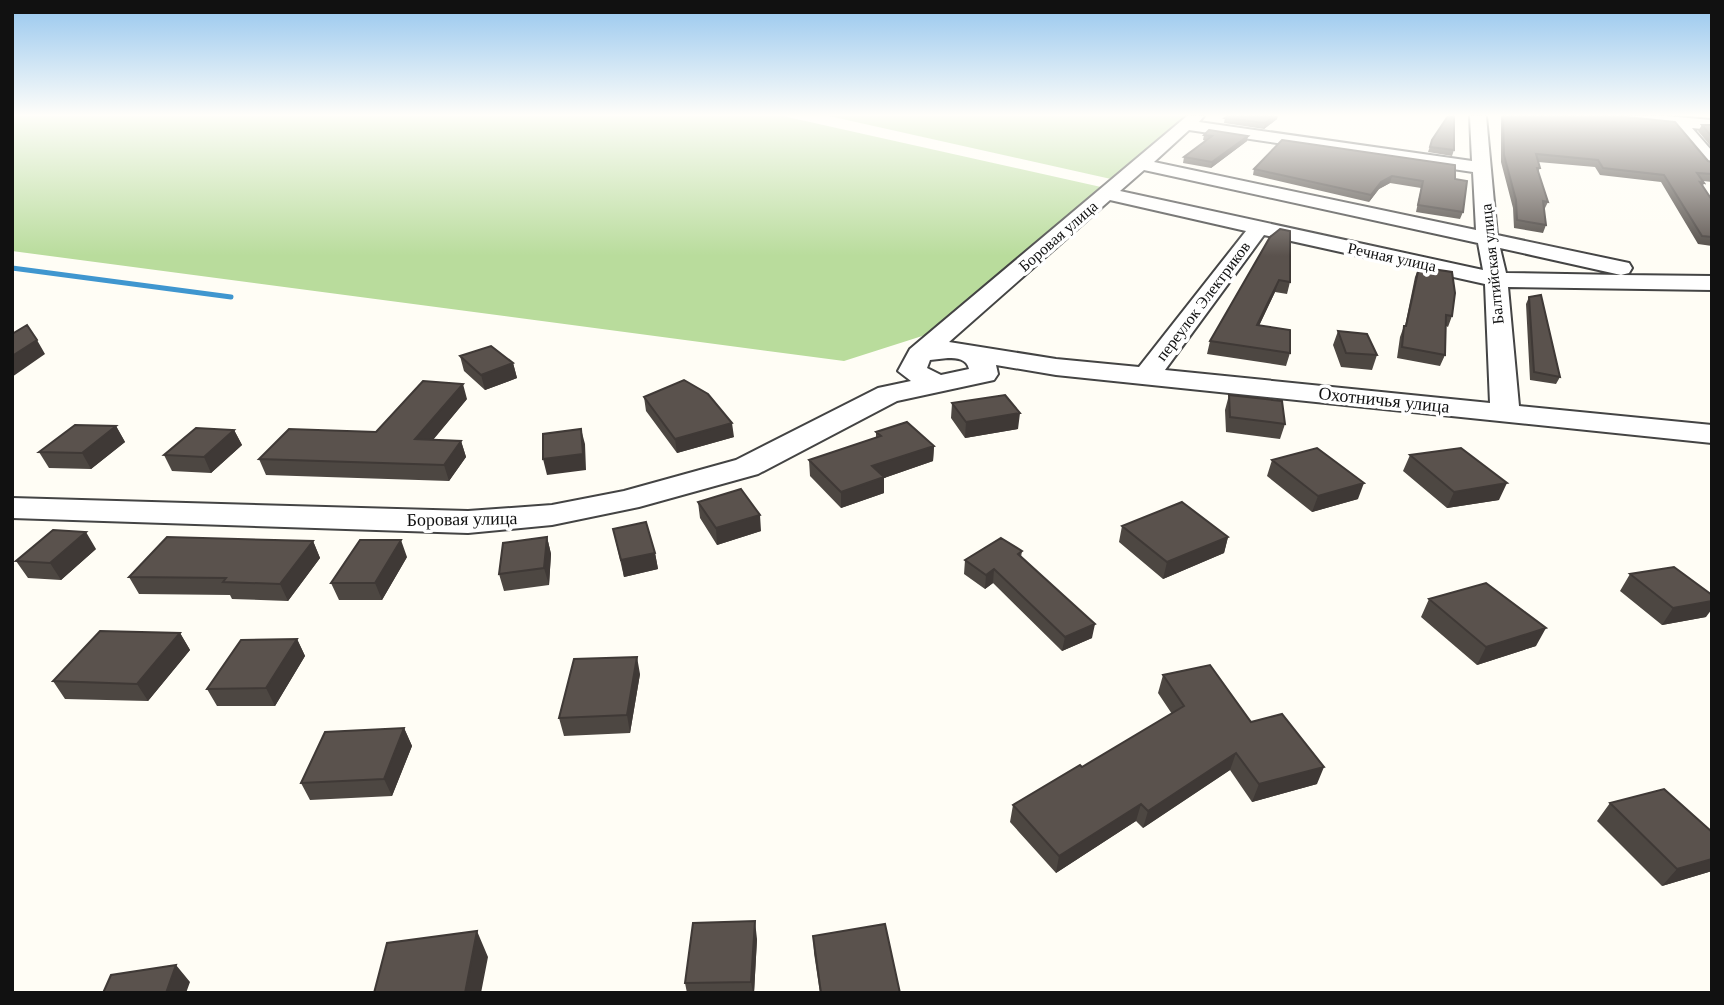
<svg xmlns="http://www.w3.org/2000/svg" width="1724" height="1005" font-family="Georgia,serif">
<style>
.forest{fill:#b9dc9c}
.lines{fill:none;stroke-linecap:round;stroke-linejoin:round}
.stream{stroke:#3f96cf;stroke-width:5}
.minor-casing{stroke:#444;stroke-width:4}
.minor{fill:#fff;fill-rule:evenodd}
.wall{fill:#4d4742}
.shaded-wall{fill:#3f3936}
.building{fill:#5a524d;stroke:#3f3936;stroke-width:2}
.labels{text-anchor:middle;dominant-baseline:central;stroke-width:7;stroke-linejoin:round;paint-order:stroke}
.far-street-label{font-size:16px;fill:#111;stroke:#fff}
.street-label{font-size:18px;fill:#111;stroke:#fff}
</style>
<rect width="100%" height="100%" fill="#fffdf5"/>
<path class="forest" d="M12,116h771l318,71 -160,143 -97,31 -832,-110z
M829,116h357l-75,63z"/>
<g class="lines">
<path class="stream" d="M12,268l219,29"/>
<g class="minor-casing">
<path id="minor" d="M1187,116h17l-5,6 273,39 -2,-45h16l11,119 132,28 3,5 -3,5 -8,2 91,1v14l-204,-3 11,119 193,19v18l-656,-68 -60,-10 2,9 -4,6 -97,21 -139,73 -119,33 -87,18 -84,8 -456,-15v-20l456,13 84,-6 72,-14 112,-31 142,-72 33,-7 -13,-10 12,-22zM1189,130l284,42 3,58 -322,-68zM1144,170l334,73 5,27 -363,-79zM1110,200l136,31 -107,136 -83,-8 -107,-17zM1264,235l221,49 5,119 -325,-33zM1500,248l121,27 -115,-2zM948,358c9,0 19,1 21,11l-28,6 -14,-7 3,-8z
M1615,116h51l46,4v10l-20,-2 20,23v16l-6,-1 -33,-40 -50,-5z"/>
</g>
<use href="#minor" class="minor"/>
</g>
<path class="wall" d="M1501,116h122l85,45 4,1v20l-9,-1 1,2 -1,3 9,14v46l-14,-2 -37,-62 -61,-7 -5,-8 -57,-5 2,6 -2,4 10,30 -4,8 2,15 -3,8 -29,-5 -1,-20 -12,-46z
M1225,118l52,1 -13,10 -40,-6z
M1702,125h10v23l-14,-17z
M1204,135l43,6 -36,27 -28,-5 1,-6 22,-16 -3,-1z
M1432,140l22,10 -2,6 -24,-4z
M1254,169l201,10 8,33 -3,7 -44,-7 5,-24 -31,-5 -11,6 -10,13 -116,-27z
M1270,237l20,45 -3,12 -12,-2 -16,34 31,27 -4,13 -79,-12 3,-13z
M1419,267l33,49 -4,11 -2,-1 -1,29 -5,11 -43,-8 3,-21 4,-11h1l10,-49z
M1529,297l31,80 -4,7 -26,-4 -4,-76z
M1338,331l39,24 -5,15 -31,-3 -8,-22z
M460,356l53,7 4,15 -32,12 -21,-19z
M1229,395l56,29 -5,15 -54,-7 -1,-22z
M644,397l90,40 -57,16 -31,-42z
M467,399l-34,41 28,1 5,16 -17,24 -183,-6 -7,-16 117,-27z
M952,403l66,26 -53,9 -14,-20z
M116,426l9,16 -34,27 -42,-1 -10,-16z
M234,430l8,15 -31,28 -39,-2 -8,-16z
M876,432l58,14 -1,15 -49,17v15l-43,15 -31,-32 -1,-16 67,-22z
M1410,455l89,45 -52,8 -44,-37z
M1272,460l86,39 -46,13 -45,-36z
M698,502l63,29 -44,14 -17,-27z
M1122,526l106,11 -4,16 -61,26 -44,-37z
M613,529l42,24 3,16 -34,8z
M547,537l4,17 -2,31 -45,6 -5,-17z
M313,541l7,17 -32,43 -56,-2 -2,-4 -91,-1 -10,-17z
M96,549l-35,31 -33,-2 -12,-17z
M1022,551l-1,6 71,81 -30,13 -69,-68 -8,6 -21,-15 1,-14z
M407,557l-25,43h-43l-8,-17z
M1630,574l76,43 -44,8 -42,-34z
M1429,599l107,47 -59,19 -56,-48z
M180,633l10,17 -42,51 -83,-2 -12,-18z
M297,639l8,17 -30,50h-58l-10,-17z
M640,674l-10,59 -66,3 -5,-18z
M1163,675l88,47 66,62 -65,18 -22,-32 -87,58 -7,-7 -80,52 -46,-51 3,-17 69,-38 90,-53 -14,-21z
M404,728l8,18 -20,50 -82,4 -9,-17z
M1610,803l102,29v39l-50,15 -65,-65z
M813,936l87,57h-80l-6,-40z
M757,939l-3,54h-67l-2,-10z"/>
<path class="shaded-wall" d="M1275,116h3l-1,3 -13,10 1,-6z
M1248,136l-1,5 -36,27 1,-6z
M1392,176l-2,7 -11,6 -10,13 2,-7 10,-13z
M1279,280l-4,12 -22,46 4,-13z
M37,340l8,14 -33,23v-21z
M513,363l4,15 -32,12 -4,-15z
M463,384l4,15 -47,56 -5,-16z
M1020,413l-2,16 -53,9 1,-16z
M732,423l2,14 -57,16 -2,-14z
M116,426l9,16 -34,27 -9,-16z
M581,429l4,15 1,26 -39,5 -4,-16z
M234,430l8,15 -31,28 -7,-16z
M461,441l5,16 -17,24 -5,-16z
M934,446l-1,15 -49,17v15l-43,15v-16l31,-26z
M1364,483l-6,16 -46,13 6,-16z
M1507,483l-8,17 -52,8 7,-16z
M760,515l1,16 -44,14 -1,-17z
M86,532l10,17 -35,31 -11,-17z
M547,537l4,17 -2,31 -5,-17z
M1228,537l-4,16 -61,26 4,-17z
M401,540l6,17 -25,43 -7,-17z
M313,541l7,17 -32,43 -8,-17z
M655,553l3,16 -34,8 -3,-17z
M994,569l-1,14 -8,6 1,-14z
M1712,601v8l-6,8 -44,8 11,-17z
M1095,624l-3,14 -30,13 3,-14z
M1546,628l-10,18 -59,19 9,-18z
M180,633l10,17 -42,51 -11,-17z
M297,639l8,17 -30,50 -9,-18z
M637,657l3,17 -10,59 -3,-18z
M404,728l8,18 -20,50 -8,-17z
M1236,753l-6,17 -87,58 5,-17z
M1324,767l-7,17 -65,18 7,-18z
M1141,804l-5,17 -80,52 3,-17z
M1712,859v12l-50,15 15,-17z
M755,921l2,18 -3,54h-1l-2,-11z
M477,931l11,26 -7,36h-16z
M176,965l14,17 -4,11h-20z"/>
<path class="building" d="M1228,116h47l-10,7 -40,-5z
M1448,116h6v34l-24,-3 2,-7z
M1503,116h120l3,1 49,5 33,39 4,1v12l-15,-1 7,10 -4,-1 12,18v37l-10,-1 -38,-61 -61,-7 -5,-8 -62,-6 4,14h-3l11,34 -5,-1 3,24 -29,-5 -1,-20 -12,-45z
M1702,125h10v12z
M1209,130l39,6 -36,26 -28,-5 28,-21 -8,-1z
M1282,140l173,25v14l12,2 -4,31 -45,-7 5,-24 -31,-5 -11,6 -10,13 -117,-26z
M1280,229l10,2v51l-11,-2 -22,45 33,5v23l-80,-12 60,-104z
M1419,267l33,5 3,21 -3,23 -6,-1 -1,40 -43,-8 2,-21h2z
M1541,295l19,82 -26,-5 -5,-75z
M27,325l10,15 -25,16v-22z
M1338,331l29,3 10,21 -31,-2z
M491,346l22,17 -32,12 -21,-19z
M684,380l24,14 24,29 -57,16 -31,-42z
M423,381l40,3 -48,55 46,2 -17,24 -185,-6 30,-30 87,3z
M1005,395l15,18 -54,9 -14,-19z
M1229,395l53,6 3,23 -55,-7z
M907,422l27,24 -62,20 12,11 -43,15 -32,-32 72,-24 -5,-4z
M75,425l41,1 -34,27 -43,-1z
M196,428l38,2 -30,27 -40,-2z
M581,429l2,25 -40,5v-25z
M1317,448l47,35 -46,13 -46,-36z
M1461,448l46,35 -53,9 -44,-37z
M741,489l19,26 -44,13 -18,-26z
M1182,502l46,35 -61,25 -45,-36z
M646,522l9,31 -34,7 -8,-31z
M53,530l33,2 -36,31 -34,-2z
M167,537l146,4 -33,43 -57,-2 3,-4 -97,-1z
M547,537l-3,31 -45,6 4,-31z
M1001,538l21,13 -4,3 77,70 -30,13 -71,-68 -8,6 -21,-15z
M360,540h41l-26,43h-44z
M1674,567l38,28v6l-39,7 -43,-34z
M1486,583l60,45 -60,19 -57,-48z
M100,631l80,2 -43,51 -84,-3z
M297,639l-31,49 -59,1 34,-49z
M637,657l-10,58 -68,3 15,-59z
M1210,665l41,57 31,-8 42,53 -65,17 -23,-31 -88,58 -7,-7 -82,52 -46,-51 67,-40 2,2 102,-61 -21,-31z
M404,728l-20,51 -83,4 24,-51z
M1664,789l48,43v27l-35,10 -67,-66z
M755,921l-4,61 -66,1 8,-60z
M885,924l15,69h-79l-8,-57z
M477,931l-12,62h-91l13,-50z
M176,965l-10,28h-63l8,-18z"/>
<linearGradient id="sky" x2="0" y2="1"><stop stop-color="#95c6ee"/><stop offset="0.45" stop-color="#fffefa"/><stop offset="1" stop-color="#fffefa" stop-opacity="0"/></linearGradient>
<rect width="1724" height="256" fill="url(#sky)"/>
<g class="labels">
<g class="far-street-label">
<text transform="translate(1058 236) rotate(-41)">Боровая улица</text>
<text transform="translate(1392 257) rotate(12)">Речная улица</text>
<text transform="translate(1492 264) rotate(-96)">Балтийская улица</text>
<text transform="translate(1203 301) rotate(-53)">переулок Электриков</text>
</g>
<g class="street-label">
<text transform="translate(1384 400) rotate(6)">Охотничья улица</text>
<text transform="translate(462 519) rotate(-1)">Боровая улица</text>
</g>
</g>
<rect width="1724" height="1005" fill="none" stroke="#111111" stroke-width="28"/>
</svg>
